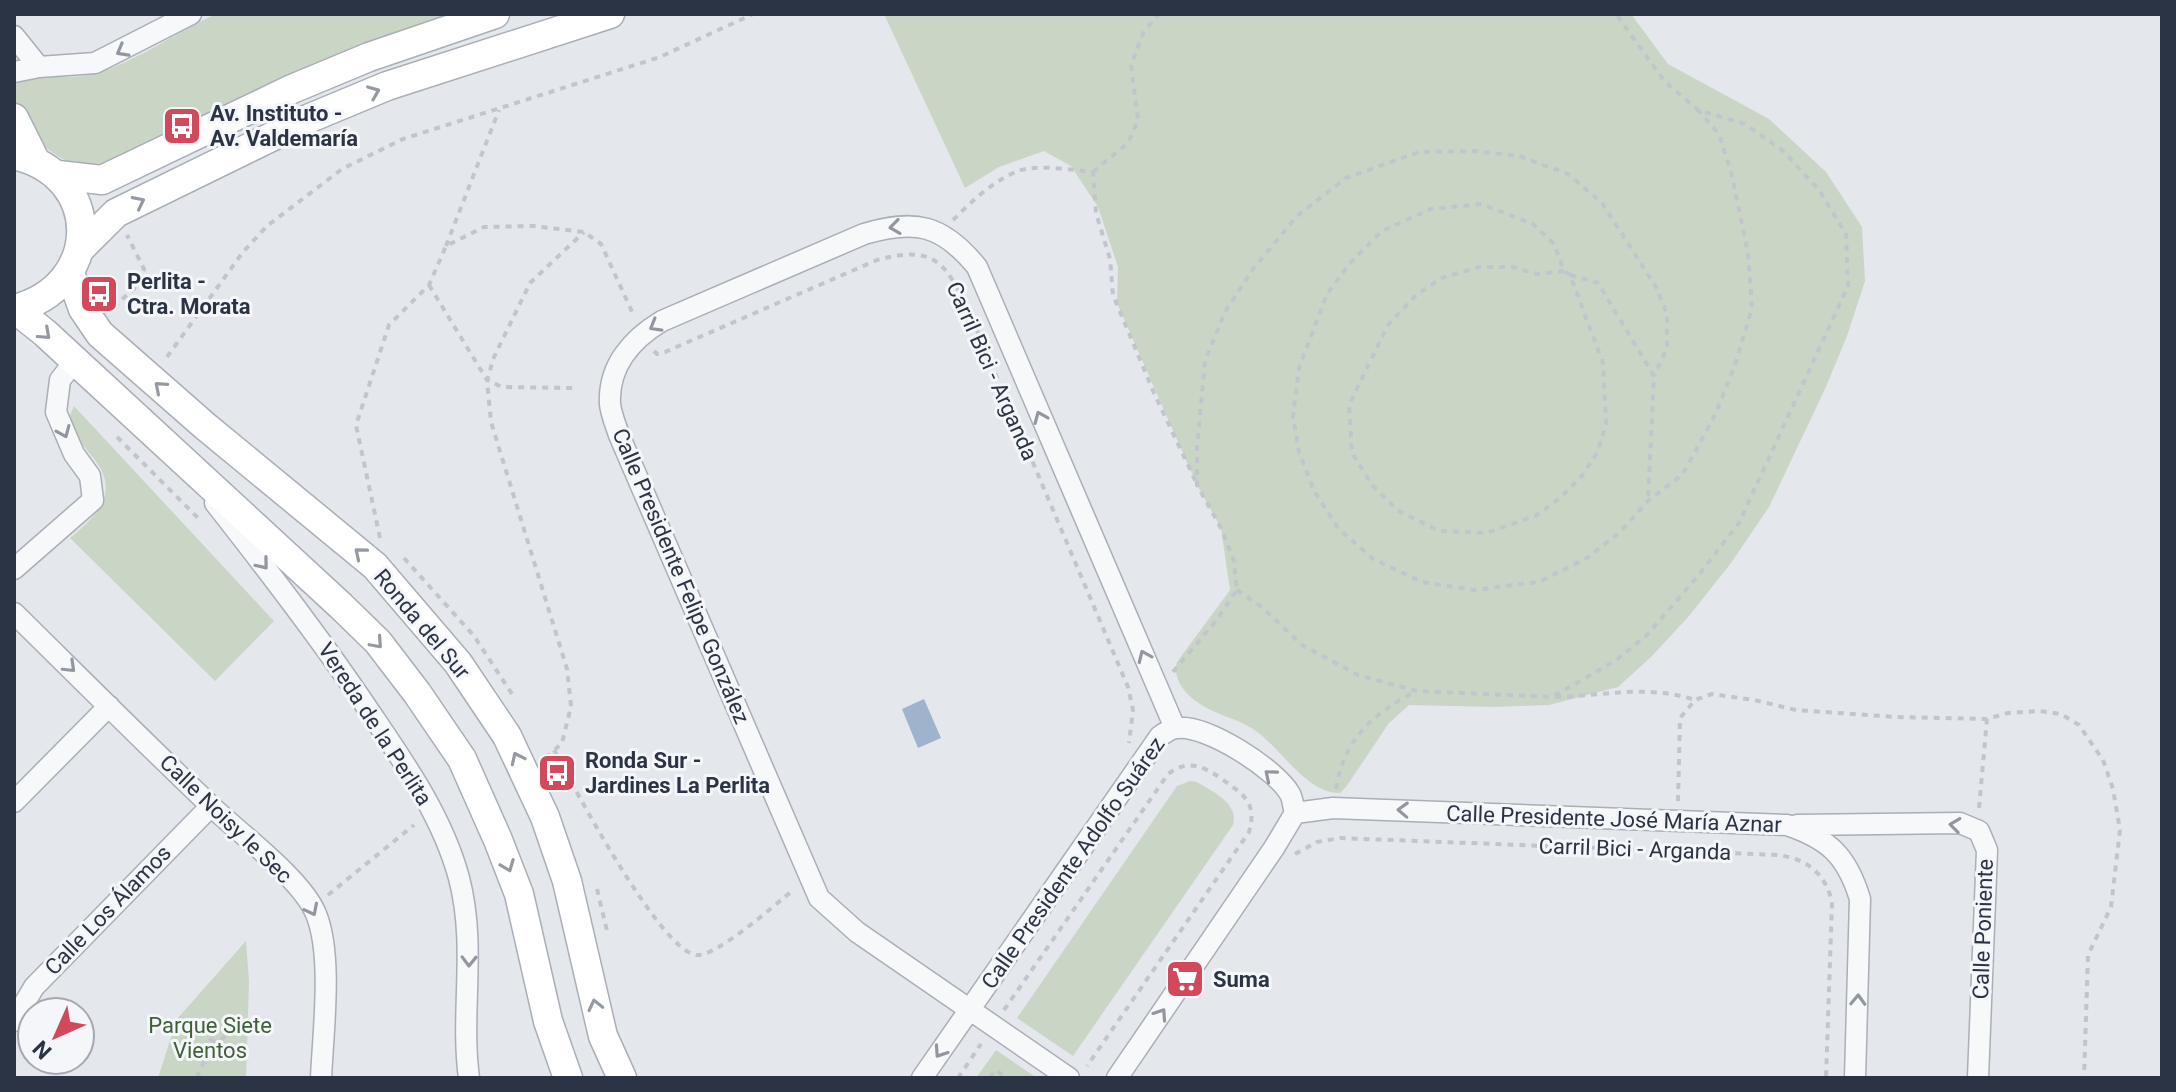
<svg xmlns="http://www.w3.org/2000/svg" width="2176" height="1092" font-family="Roboto,sans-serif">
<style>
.green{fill:#c9d6c5}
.water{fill:#9fb4cc}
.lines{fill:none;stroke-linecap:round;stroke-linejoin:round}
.minor-casing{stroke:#a9aeb7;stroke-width:23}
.secondary-casing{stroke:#a9aeb7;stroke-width:31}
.path{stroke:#c2c5cb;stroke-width:4;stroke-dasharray:6 6;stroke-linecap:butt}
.minor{stroke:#f7f8fa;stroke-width:20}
.secondary{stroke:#fff;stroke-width:28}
.oneway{stroke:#9196a0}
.oneway2{stroke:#959aa2}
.labels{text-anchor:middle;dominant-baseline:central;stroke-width:6;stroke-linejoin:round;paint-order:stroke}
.poi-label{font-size:22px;font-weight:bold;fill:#2b3445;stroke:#f4f6f9;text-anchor:start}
.street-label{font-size:22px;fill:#2b3445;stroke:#f4f6f9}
.park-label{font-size:22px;fill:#3f6138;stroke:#f4f6f9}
</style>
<rect width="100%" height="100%" fill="#e4e7ec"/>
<path class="green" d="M216,14h245l-353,152c-10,0 -22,0 -31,-2 -26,-6 -54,-34 -61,-59 -3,-8 -2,-17 -2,-25 24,-7 49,0 74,-5 45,-10 86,-42 128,-61z
M884,14h747l37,50 101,55 57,53 36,55 3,54 -18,55 -22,53 -56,118 -38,56 -42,53 -37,40 -34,31 -69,18 -53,2 -87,-2 -20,18 -43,64 -6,6c-34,1 -61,-48 -87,-64 -17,-11 -40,-15 -56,-27 -13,-9 -25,-25 -20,-40l53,-72 -9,-62 -24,-43 -80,-182 1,-36 -20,-60 -27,-41 -27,-15 -45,16 -34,21z
M74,406l200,215 -59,60 -145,-143c23,-19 50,-43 27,-75 -10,-14 -22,-25 -29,-42z
M1190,781l7,1c16,10 42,21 36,43l-160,231 -56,-38 160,-232z
M246,941l3,40 -3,97h-88l19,-59z
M996,1050l41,28h-61z"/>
<path class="water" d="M924,699l17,39 -23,10 -16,-39z"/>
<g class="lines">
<g class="minor-casing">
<path id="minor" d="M14,36l25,31
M14,72l25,-5 56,-4 96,-49
M215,503c55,70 109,140 159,215 34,50 69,101 85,160 18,69 1,133 10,200
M14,569l79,-69 -3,-24 -16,-22 -18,-42 4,-32 14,-18
M14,613c65,64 130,129 196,192 29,28 92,74 106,109 17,41 7,119 5,164
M14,802l95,-96
M1295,813l38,-5 454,17c42,14 60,31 73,74l-5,179
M1797,825l163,-2 19,8 8,19 -9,228
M14,1021l20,-34 177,-181
M922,1078l238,-342c5,-3 11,-8 17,-8 29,-4 99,41 113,66 3,5 3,13 5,19l-21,35 -157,230
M1069,1078l-212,-146 -38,-34 -200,-463c-3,-9 -8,-21 -9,-31 -2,-38 22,-65 52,-83l202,-87c51,-15 78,-10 113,33l198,461"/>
</g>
<g class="secondary-casing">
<path id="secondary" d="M14,118l21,42
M14,155c90,20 89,132 0,154
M58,175l44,5 190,-91 77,-32 126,-43
M79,250l37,-37 194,-95 77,-32 223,-72
M70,273l13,36 17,25 105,92 170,140 83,97 49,73 38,81 22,64 36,155 19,42
M15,309l30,24 296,273 37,36 39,51 45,66 36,81 21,54 29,127 20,57"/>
</g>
<path class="path" d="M1093,172l35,-29 10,-23 -7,-55 13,-34 15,-17
M953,220c19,-19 40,-39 65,-49 19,-7 55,-1 75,1l3,41 14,46 3,36 41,98 42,89
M446,246l53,-136
M1564,271l-27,3 -25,-7h-33l-37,11 -26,17 -28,30 -39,80 3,48 21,33 24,24 42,21 47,2 49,-17 24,-17 23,-23 15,-23 9,-29 -3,-61 -33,-88 -6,-4 -10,-27 -21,-20 -52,-20 -50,5 -49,22 -32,32 -23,31 -28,74 -6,49 6,35 15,39 24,37 35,31 49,23 52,8 65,-8 48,-24 32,-25 29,-32 35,-27 32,-59 20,-50 17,-57 -4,-55 -17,-81 -12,-38 -21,-24
M1570,275l28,8 56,93 -6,124
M429,285l58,95 15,7 73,1
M113,307l21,-18 10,-20 -17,-34
M654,351l3,3 8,-2 212,-92c60,-16 69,4 93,54l158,373 5,23 -4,33
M167,357l76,-105 24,-26 75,-57 61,-30 257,-82 93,-43
M117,437l81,81
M380,538l-24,-113 33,-100 40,-40 17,-39 38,-19 49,-1 51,6 17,12 33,72
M404,558l70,78 38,58
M1237,590l25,17 40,38 56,30 59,16 135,6 63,-36 32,-26 50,-58 42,-54 109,-237 -2,-52 -27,-44 -36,-39 -38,-27 -47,-14 -33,-28 -49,-68
M1173,672l43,-51 21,-31 -3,-29 -13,-33 -24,-43v-37l8,-87 20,-49 28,-43 44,-53 49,-38 73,-26 56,-1 44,5 49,18 34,29 54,84 11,27v34l-13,28
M1555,697c51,-1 90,-13 140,3
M554,750c19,36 106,200 142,205 19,3 80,-51 96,-64
M546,758l16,-15 9,-37 -4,-37 -76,-247 -4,-42 7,-23 36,-74 54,-51
M1336,789c8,-50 36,-74 78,-97
M1678,801l2,-83 15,-18 17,-6 42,6 42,10 101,7 90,2 21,-6 32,-2 21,3 18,11 24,35 10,29 7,41 -9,77 -23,48 -4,123
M1979,808l8,-89
M1295,854l22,-12 23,-4 438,17c29,4 47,18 54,47l-6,176
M597,889l11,46
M328,895l86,-70
M1004,1010l164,-236c23,-18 41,-4 61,10 7,5 14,10 19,18 5,10 4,19 1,30l-162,234
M206 1031a10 10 0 1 1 20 0a10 10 0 1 1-20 0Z
M198,1078c0,-14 15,-22 16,-37
M958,1078l23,-34
M990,1078l5,-8 13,8"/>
<use href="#minor" class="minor"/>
<use href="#secondary" class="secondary"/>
</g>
<defs><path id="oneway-chevron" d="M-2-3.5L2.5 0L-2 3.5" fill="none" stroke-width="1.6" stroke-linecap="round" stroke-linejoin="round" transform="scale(2)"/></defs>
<g class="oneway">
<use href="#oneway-chevron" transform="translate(122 51) rotate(151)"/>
<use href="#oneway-chevron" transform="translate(895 227) rotate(172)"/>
<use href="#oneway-chevron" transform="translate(655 326) rotate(150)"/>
<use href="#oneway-chevron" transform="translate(1040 417) rotate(-113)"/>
<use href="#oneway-chevron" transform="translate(64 432) rotate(67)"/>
<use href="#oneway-chevron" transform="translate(263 564) rotate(51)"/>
<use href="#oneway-chevron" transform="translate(1144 656) rotate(-114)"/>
<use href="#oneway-chevron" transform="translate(70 667) rotate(44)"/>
<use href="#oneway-chevron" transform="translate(1270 775) rotate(-140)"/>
<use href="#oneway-chevron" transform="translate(1403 810) rotate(-178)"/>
<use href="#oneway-chevron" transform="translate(1955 825) rotate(-173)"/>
<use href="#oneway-chevron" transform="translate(312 910) rotate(63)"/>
<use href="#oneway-chevron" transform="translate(469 961) rotate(91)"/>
<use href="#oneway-chevron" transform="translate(1858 1000) rotate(-88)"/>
<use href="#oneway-chevron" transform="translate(1161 1014) rotate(-56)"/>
<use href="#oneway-chevron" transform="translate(940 1052) rotate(124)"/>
</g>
<g class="oneway2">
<use href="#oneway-chevron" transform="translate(374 92) rotate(-22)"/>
<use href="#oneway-chevron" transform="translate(139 202) rotate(-27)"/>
<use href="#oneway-chevron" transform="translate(45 334) rotate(42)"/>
<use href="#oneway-chevron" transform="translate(160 387) rotate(-139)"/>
<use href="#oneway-chevron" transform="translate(360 553) rotate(-140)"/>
<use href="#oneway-chevron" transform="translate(377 643) rotate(48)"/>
<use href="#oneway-chevron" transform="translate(517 758) rotate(-115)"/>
<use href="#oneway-chevron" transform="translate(508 866) rotate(69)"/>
<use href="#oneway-chevron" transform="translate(595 1005) rotate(-103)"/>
</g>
<defs>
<g id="bus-square" transform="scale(2)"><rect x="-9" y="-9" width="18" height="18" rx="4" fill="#d1495b" stroke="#f4f6f9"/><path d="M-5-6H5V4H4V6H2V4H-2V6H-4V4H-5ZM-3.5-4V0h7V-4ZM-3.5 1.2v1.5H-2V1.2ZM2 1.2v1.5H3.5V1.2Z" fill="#fff"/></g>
<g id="supermarket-square" transform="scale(2)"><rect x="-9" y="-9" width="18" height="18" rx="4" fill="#d1495b" stroke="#f4f6f9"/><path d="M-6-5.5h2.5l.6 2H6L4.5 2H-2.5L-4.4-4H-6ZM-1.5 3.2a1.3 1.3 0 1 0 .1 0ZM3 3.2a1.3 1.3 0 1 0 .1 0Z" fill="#fff"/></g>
</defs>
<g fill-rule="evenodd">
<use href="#bus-square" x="182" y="126"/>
<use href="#bus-square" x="99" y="294"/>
<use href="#bus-square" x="557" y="773"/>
<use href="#supermarket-square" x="1185" y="979"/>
</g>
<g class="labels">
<g class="poi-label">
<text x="210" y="113">Av. Instituto -<tspan x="210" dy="25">Av. Valdemaría</tspan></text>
<text x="127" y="281">Perlita -<tspan x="127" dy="25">Ctra. Morata</tspan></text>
<text x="585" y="760">Ronda Sur -<tspan x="585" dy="25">Jardines La Perlita</tspan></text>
<text x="1213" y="979">Suma</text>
</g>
<g class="street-label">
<text transform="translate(992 371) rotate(66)">Carril Bici - Arganda</text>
<text transform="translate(681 576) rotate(67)">Calle Presidente Felipe González</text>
<text transform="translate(422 624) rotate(50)">Ronda del Sur</text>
<text transform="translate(375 724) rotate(57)">Vereda de la Perlita</text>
<text transform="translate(226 819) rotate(44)">Calle Noisy le Sec</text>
<text transform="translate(1614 819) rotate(2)">Calle Presidente José María Aznar</text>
<text transform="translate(1635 849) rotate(2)">Carril Bici - Arganda</text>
<text transform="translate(1073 863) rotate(-55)">Calle Presidente Adolfo Suárez</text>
<text transform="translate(108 910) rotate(-46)">Calle Los Álamos</text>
<text transform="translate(1983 929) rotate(-88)">Calle Poniente</text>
</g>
<g class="park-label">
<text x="210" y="1025">Parque Siete<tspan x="210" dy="25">Vientos</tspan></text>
</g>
</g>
<rect width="2176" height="1092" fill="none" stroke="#2b3445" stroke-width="32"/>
<g transform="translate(56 1036) rotate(225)"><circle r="38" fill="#f4f6f9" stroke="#a4a8b1" stroke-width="2"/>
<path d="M0-6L14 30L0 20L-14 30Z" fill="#d1495b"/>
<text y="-12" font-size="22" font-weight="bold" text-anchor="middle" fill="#2b3445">N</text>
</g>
</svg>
